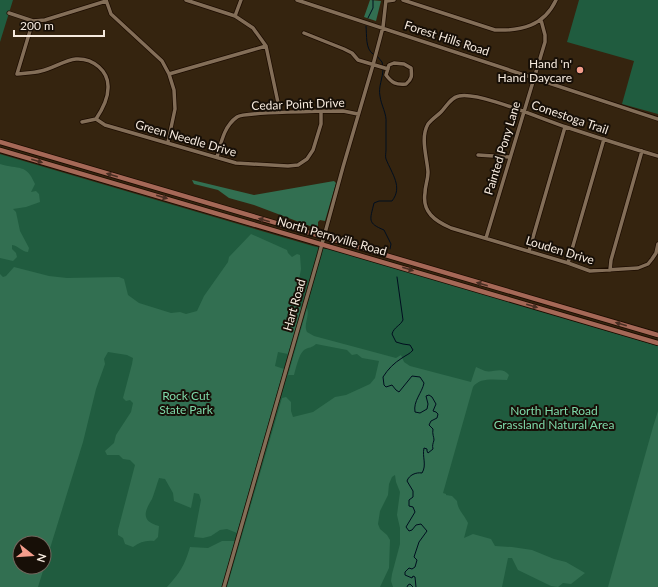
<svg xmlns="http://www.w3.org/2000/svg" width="658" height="587" font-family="Lato,sans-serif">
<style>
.green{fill:#205c3f;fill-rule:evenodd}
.forest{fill:#326f51;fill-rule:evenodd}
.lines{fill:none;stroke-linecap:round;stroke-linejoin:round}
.stream{stroke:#000e1f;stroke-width:1}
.minor-casing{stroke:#1c0c00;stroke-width:5}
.major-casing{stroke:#1c0c00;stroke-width:6}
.minor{stroke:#836e58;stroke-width:3.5}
.major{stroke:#a56857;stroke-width:4.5}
.oneway{fill:#492e23}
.poi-dot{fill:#f49d8c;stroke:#170f07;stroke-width:1.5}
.labels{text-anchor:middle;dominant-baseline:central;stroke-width:4;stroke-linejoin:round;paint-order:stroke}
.street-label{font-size:12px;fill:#f6eade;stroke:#170f07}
.poi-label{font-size:12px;fill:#f6eade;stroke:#170f07;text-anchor:end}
.park-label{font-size:12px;fill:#7ed9a9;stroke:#170f07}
</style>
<rect width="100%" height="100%" fill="#35240f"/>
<path class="green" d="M0,0h13l-13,42z
M579,0h79v114l-36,-10 12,-43 -67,-19z
M0,154l313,92 13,3 1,-1 331,98v241h-658zM20,543h24v24h-24z"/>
<path class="forest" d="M370,0l11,1 -5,20 -12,-4z
M0,164c19,6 26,-1 35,20l-4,8 5,-1 3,3 1,8 -14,5 -13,2 3,3 4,19 9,17 -1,4c-6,0 -9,-6 -16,-7v4l4,4 1,4 -4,4 -13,-3z
M192,180l62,15 80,-14 2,2 -11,38 -5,-1 -2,2v5l-3,1 -61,-23 -25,-7 -11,-8 -24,-6z
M251,234l36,16 1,3 4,4 5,-3 3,1 1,14 -3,16 1,21 3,3 -14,45 -10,-2 -3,14 9,3 -47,164 -10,-4 -7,1 -9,6 -8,2 -9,-1 7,-37 -2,-6 -5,-1 -3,15 -17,-7 -1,-8 -8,-14 -6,-1c-2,6 -5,16 -7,21 -8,13 -11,22 7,27l-1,11 -4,4c-8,-1 -14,1 -21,6l-8,-3 -2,-6 -5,-3v-5l17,-65 -5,-5 -7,-1 -4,-4h-12l-2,-4 9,-8 2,-8 15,-23 2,-9 -3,-3 -4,1 -3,-3 9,-34 1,-6 -6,-3 -19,-3 -4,7 1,5 -9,25 -13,53 -45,145h-38v-313l3,3 3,-1 8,-9 35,9 18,2 52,-1 5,2 4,16 11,8 32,10 9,-1 6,2 11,-3 7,-15 24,-34 1,-5zM20,543h24v24h-24z
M307,308c3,9 -4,16 0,24l7,4 82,22 5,-3 3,7 6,4 61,16 5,-15c3,1 6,3 9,4 9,2 17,-5 24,4l-2,5c-12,0 -27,-3 -34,7l-30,106 3,1v1l6,1 5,5c1,10 7,13 11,22l-4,15 9,-4 18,5 4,7 17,1 20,3 22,9 12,3 19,11 -14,11 -8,-1 -5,4 -7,-1 -33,-16 -6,-12h-4l-6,29h-109l-2,-6 1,-7 8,-30v-16l-3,-13 3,-23 -4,-10 -1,-7 -3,2 -3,7 -1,11 -8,16 -2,13 2,5 7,6 3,5 -1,28 -9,19h-153l55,-189 4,-1 5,5v9l2,6 20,-5 22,-15 11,-2 24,-11 5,-6 4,-17 -17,-3 -5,-4 -5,1 -5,-5 -31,-6c-4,4 -7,3 -12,6 -5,4 -8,18 -10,25h-6z
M658,411v176h-50l45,-160z
M222,541h13l-13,46h-55c12,-13 18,-22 23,-40l18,1z"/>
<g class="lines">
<path class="stream" d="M368,18l5,-10v-8
M366,26c1,9 -1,23 7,28
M377,56l5,6 1,5
M383,69c0,9 -5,18 -3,27 1,9 7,18 6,27 0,9 0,18 0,27 0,3 -1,6 0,9 6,15 17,28 6,42h-13l-5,2c-4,17 -7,20 10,27l7,14 -1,5
M397,277l6,43c-3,6 -9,7 -11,14l4,8 7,2 7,1 3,5c-3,4 -7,5 -11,8 -8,5 -14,11 -19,19l1,8 2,2 6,-2 4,5 3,2 13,-16 8,1 4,6c-2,10 -11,18 -9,29l5,1 7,-4 1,-5 -2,-8 3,-1 3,2 4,7 -3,7 3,1 2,2 -1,4 -6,3 -2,4 4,4c-1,5 1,8 1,11 -1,4 -2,5 -1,9l-5,4 -1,-2v-2l-3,-1c-2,9 3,17 -2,25 -6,-1 -13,2 -15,8l6,10v6l-4,3v6l4,1 2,5 -9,15 3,4 3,-1 4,-5 5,-1 6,7 -8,11 -5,15 3,3 -2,7 -3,2 -3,-1 -4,4v3l7,3 1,-2 2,1 1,10
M407,587l1,-2 2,-1 3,3"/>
<g class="minor-casing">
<path id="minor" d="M106,0l5,14 51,47 7,13 5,16 1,19 -7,33
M186,0l49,16 18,12 13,18 14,66
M297,0l361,119
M403,0l92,30c26,1 49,-4 61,-30
M387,1l7,-1
M9,13l24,8 12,-1 61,-19
M235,16l6,-16
M33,21l-16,53c8,-1 17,-1 24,-3 11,-2 24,-11 35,-12 17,-1 33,12 32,29 0,11 -6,22 -12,31
M304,33l40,16 8,4 6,7 30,9
M394,63l10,1 7,4c1,8 1,11 -5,16 -10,1 -14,-1 -20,-9l3,-10z
M169,74l97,-28
M82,122l14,-3 9,6 131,38 52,3 10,-1 9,-6 6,-9 8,-26v-12
M478,155l31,2
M658,156c-31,-9 -62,-19 -92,-29 -22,-7 -88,-36 -107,-31 -9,2 -12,10 -18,16 -4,4 -9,7 -13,12 -8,14 -1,33 0,48 0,8 -3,14 -3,21 -3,19 10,28 26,35l117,35 22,8 48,-3 10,-4 4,-5 4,-6 2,-9
M217,157c4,-14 7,-31 20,-40 8,-5 91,-6 106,-6 5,1 10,2 15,3
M486,238l59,-196v-7l-4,-15
M529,251l36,-124
M568,263l36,-124
M610,270l1,-10 31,-109
M224,587l95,-332 24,-88 30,-102 10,-38 3,-27"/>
</g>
<g class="major-casing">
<path id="major" d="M0,142l658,193
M0,150l658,193"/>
</g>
<use href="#minor" class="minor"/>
<use href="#major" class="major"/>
</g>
<defs><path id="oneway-solid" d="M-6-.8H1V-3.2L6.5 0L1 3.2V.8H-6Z"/></defs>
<g class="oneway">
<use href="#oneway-solid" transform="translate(37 161) rotate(16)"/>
<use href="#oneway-solid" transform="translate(112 175) rotate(-164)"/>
<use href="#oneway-solid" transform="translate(162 197) rotate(16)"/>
<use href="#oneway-solid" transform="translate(264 220) rotate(-164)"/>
<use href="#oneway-solid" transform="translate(408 269) rotate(17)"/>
<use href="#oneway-solid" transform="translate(482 284) rotate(-164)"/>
<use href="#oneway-solid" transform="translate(532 306) rotate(16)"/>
<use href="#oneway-solid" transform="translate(621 324) rotate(-164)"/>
</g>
<circle class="poi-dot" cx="580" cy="70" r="4"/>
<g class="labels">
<g class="street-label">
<text transform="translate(447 38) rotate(18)">Forest Hills Road</text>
<text transform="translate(298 104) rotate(-2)">Cedar Point Drive</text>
<text transform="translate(570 117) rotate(19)">Conestoga Trail</text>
<text transform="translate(186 138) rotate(16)">Green Needle Drive</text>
<text transform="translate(502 148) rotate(-73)">Painted Pony Lane</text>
<text transform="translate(332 236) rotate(16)">North Perryville Road</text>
<text transform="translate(560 250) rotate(17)">Louden Drive</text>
<text transform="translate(294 305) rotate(-74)">Hart Road</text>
</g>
<g class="poi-label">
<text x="572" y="63">Hand 'n'<tspan x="572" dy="14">Hand Daycare</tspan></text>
</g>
<g class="park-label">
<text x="186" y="395">Rock Cut<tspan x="186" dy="14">State Park</tspan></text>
<text x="554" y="410">North Hart Road<tspan x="554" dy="14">Grassland Natural Area</tspan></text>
</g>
</g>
<g transform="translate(32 555) rotate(107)"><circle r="19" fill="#170f07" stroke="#70675d"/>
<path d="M0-3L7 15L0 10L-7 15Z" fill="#f49d8c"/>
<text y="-6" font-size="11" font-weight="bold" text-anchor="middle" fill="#f6eade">N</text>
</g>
<path d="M14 30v6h90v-6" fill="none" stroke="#f6eade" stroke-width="2"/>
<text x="20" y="30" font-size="12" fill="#f6eade" stroke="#170f07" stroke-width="3" paint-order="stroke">200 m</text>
</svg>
